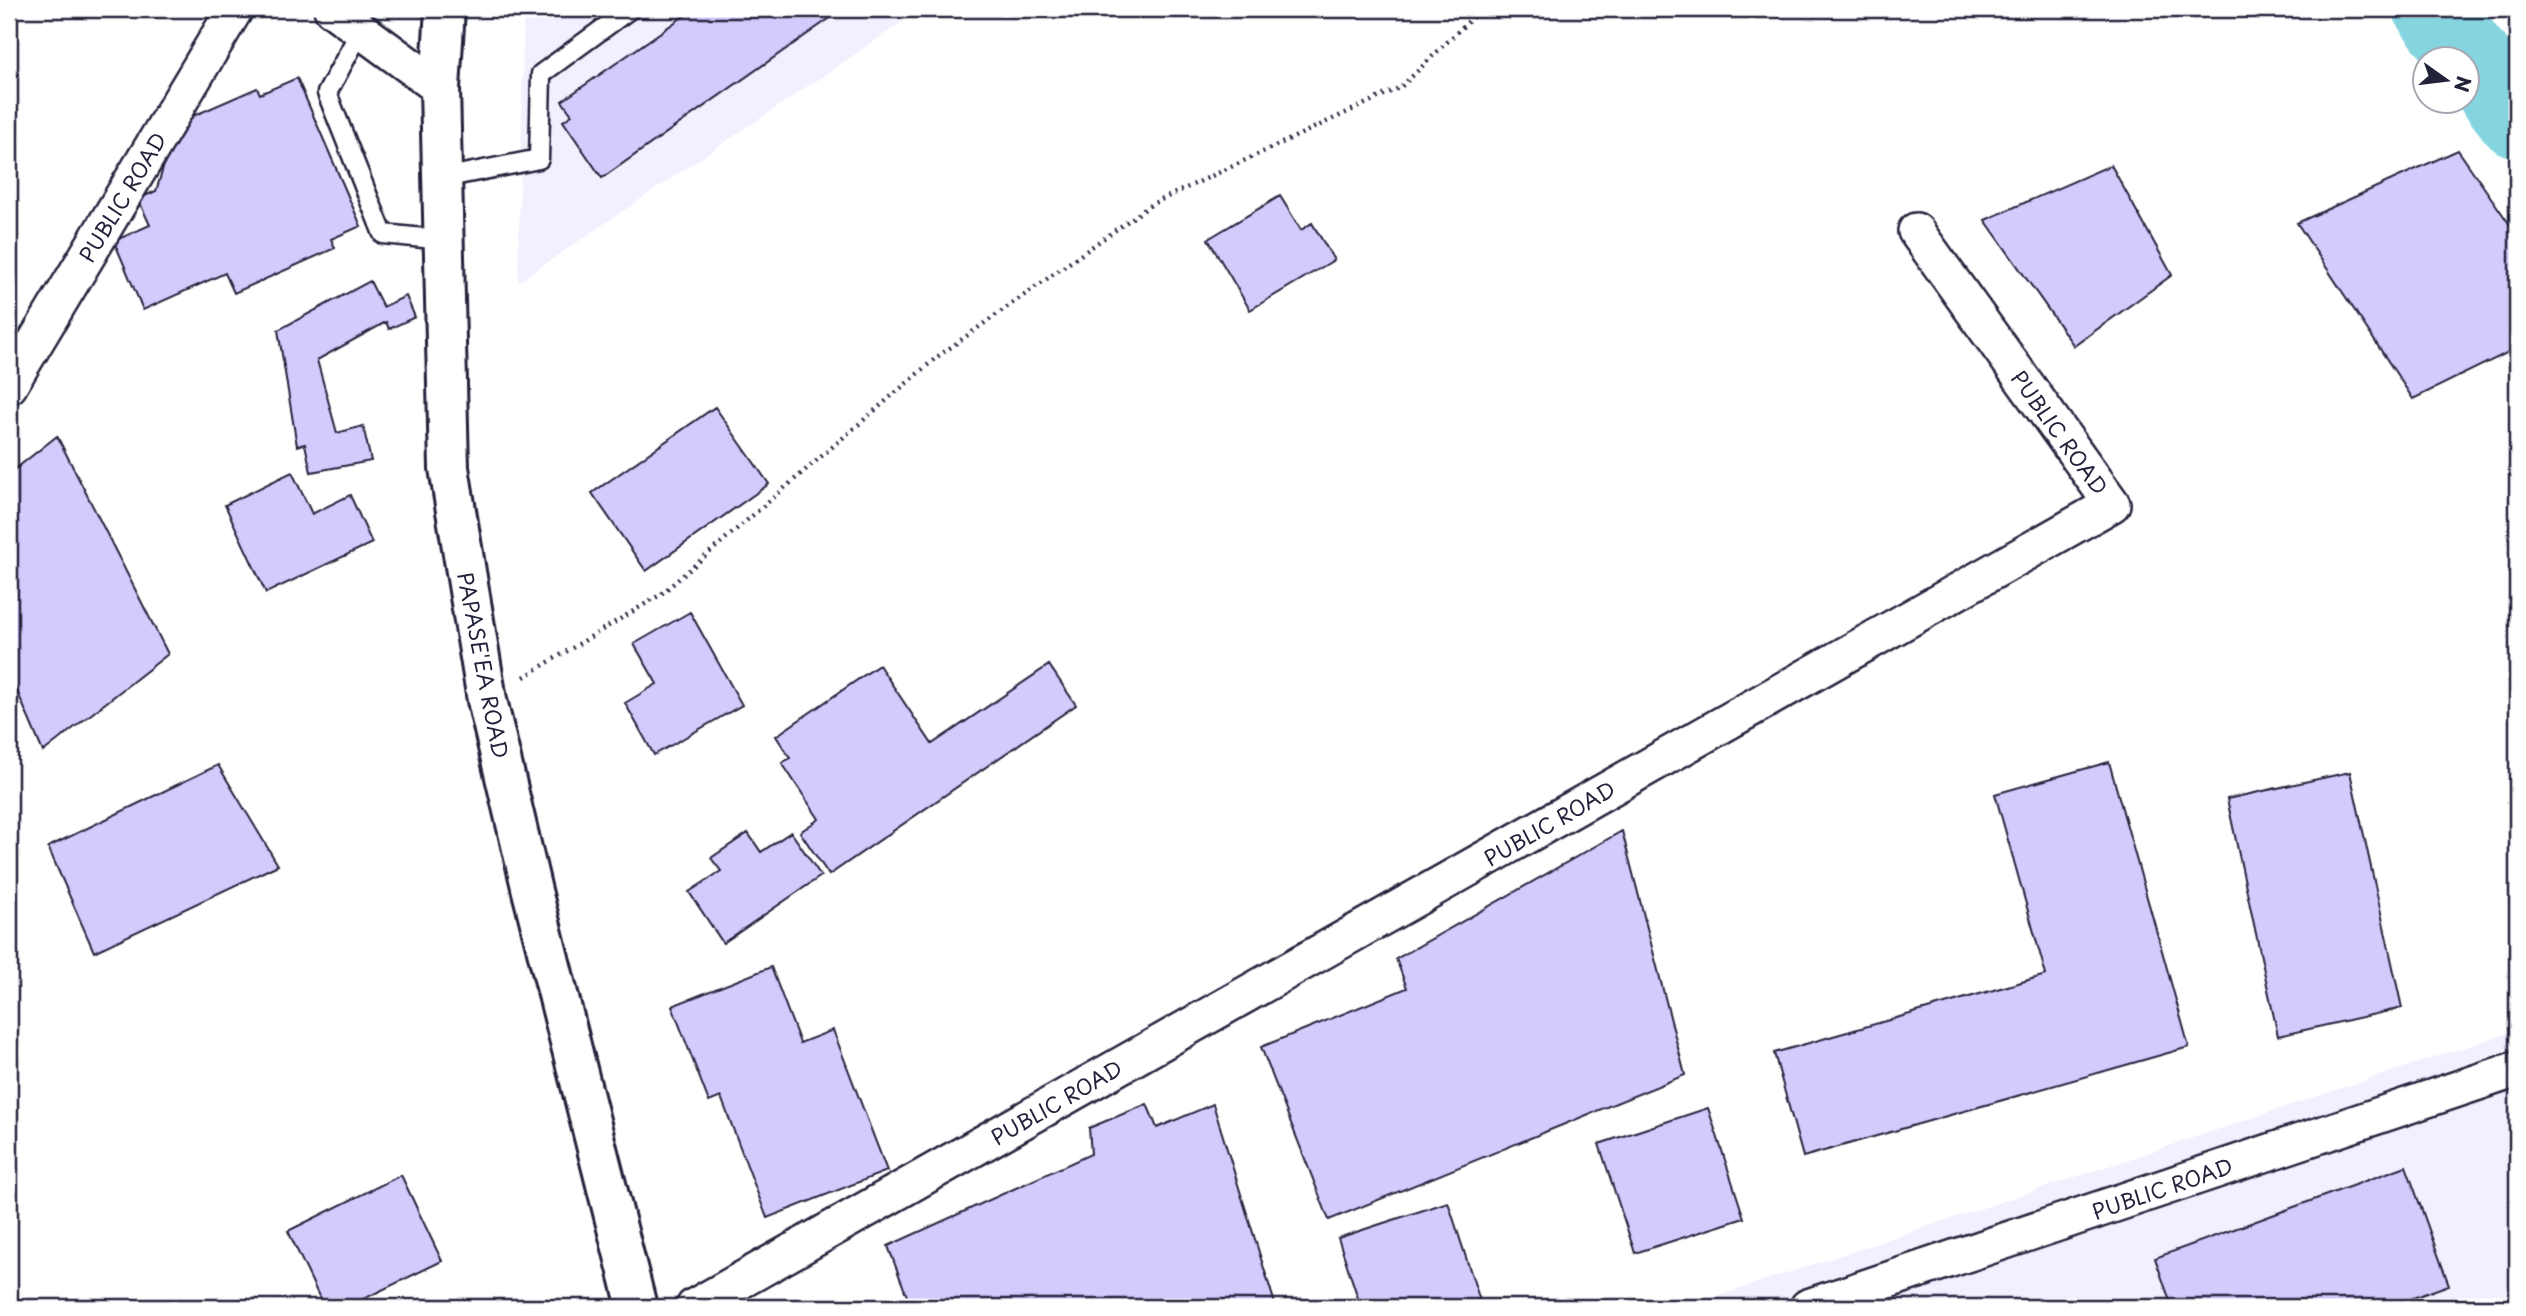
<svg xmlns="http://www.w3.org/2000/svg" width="2526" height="1316" font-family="'Playpen Sans',sans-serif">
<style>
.built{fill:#f2effe}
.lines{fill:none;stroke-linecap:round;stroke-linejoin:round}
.river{stroke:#85d5e0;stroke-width:79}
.building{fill:#d4cbfd;stroke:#22223b;stroke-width:2}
.service-casing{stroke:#22223b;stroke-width:23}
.minor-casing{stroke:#22223b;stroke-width:40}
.secondary-casing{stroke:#22223b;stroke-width:44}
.path{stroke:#22223b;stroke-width:4.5;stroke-dasharray:2 5;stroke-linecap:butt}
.service{stroke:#fff;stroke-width:18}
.minor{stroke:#fff;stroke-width:35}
.secondary{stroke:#fff;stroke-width:38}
.labels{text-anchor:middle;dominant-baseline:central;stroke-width:7;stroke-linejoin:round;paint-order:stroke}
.street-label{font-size:21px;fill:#22223b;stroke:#fff}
</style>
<rect width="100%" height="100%" fill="#fff"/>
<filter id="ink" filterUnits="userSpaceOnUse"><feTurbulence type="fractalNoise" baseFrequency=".0143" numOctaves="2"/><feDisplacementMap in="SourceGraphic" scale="14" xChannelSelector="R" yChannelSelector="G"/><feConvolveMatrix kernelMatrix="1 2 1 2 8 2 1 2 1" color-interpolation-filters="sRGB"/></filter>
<g filter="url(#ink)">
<path class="built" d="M524,9h372l8,12 -386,261z
M2517,1030v277h-832z"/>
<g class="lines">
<path class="river" d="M2433,9l84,109"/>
</g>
<path class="building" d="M694,9h149l-241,169 -39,-57 9,-6 -10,-14z
M297,78l64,148 -30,13 4,9 -101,45 -9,-20 -82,37 -29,-69 36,-16 -12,-26 18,-8 21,-68 80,-35 3,6z
M2458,150l59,85v113l-104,51 -116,-176z
M2111,165l61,110 -98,71 -89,-126z
M1280,196l21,34 11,-7 22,37 -84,50 -42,-71z
M370,281l13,26 23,-11 9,21 -26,12 -3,-7 -69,38 20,73 26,-7 8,35 -60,11 -6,-28 -8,2 -19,-116z
M715,407l54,77 -123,87 -54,-78z
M57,436l111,218 -125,98 -34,-80v-198z
M292,472l20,42 38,-19 22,48 -106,50 -41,-88z
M690,612l52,93 -88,50 -29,-52 32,-19 -23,-40z
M879,665l53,79 117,-79 27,40 -247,170 -29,-43 19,-13 -37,-56 8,-5 -14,-22z
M2109,762l80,285 -386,110 -29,-104 272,-78 -51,-181z
M218,765l60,100 -184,87 -46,-105z
M2350,772l52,236 -124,28 -51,-237z
M1622,831l63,244 -356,145 -68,-173 146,-59 -11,-29z
M791,832l30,44 -98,67 -34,-51 32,-21 -10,-13 37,-25 13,19z
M771,967l29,76 33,-13 54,141 -120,47 -46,-121 -12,5 -37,-96z
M1147,1104l10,24 56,-24 63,203h-365l-23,-61 203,-92 -2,-26z
M1708,1108l36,110 -109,35 -36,-109z
M2406,1166l43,119 -61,22h-216l-17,-49z
M401,1175l41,86 -95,46h-23l-36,-76z
M1448,1202l34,105h-121l-23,-69z"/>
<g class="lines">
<g class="service-casing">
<path id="service" d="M361,30l-34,63 56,141 61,6
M443,178l96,-19 2,-85 89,-65"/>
</g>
<g class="minor-casing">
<path id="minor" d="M332,9l108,79
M9,386l226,-377
M694,1307l1418,-803 -196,-273
M1808,1307l709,-238"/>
</g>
<g class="secondary-casing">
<path id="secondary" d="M445,9l-5,79 9,380 38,232 45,191 105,416"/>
</g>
<path class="path" d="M524,677l136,-82 277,-238 215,-153 249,-117 80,-78"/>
<use href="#service" class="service"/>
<use href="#minor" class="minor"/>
<use href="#secondary" class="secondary"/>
</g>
</g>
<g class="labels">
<g class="street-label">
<text transform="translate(122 197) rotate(-59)">PUBLIC ROAD</text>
<text transform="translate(2060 432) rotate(54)">PUBLIC ROAD</text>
<text transform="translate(484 665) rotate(79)">PAPASE'EA ROAD</text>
<text transform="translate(1549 823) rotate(-30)">PUBLIC ROAD</text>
<text transform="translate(1056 1102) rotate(-30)">PUBLIC ROAD</text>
<text transform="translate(2162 1188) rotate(-19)">PUBLIC ROAD</text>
</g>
</g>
<rect width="2526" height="1316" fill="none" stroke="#fff" stroke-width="35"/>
<rect x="18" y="18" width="2491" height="1281" fill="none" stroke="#22223b" stroke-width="2.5" filter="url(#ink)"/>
<g transform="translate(2446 80) rotate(104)"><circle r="33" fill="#ffffff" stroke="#a7a7b1" stroke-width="2"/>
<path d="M0-5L12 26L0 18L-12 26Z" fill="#22223b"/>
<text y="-10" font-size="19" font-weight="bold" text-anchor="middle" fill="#22223b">N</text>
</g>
</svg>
